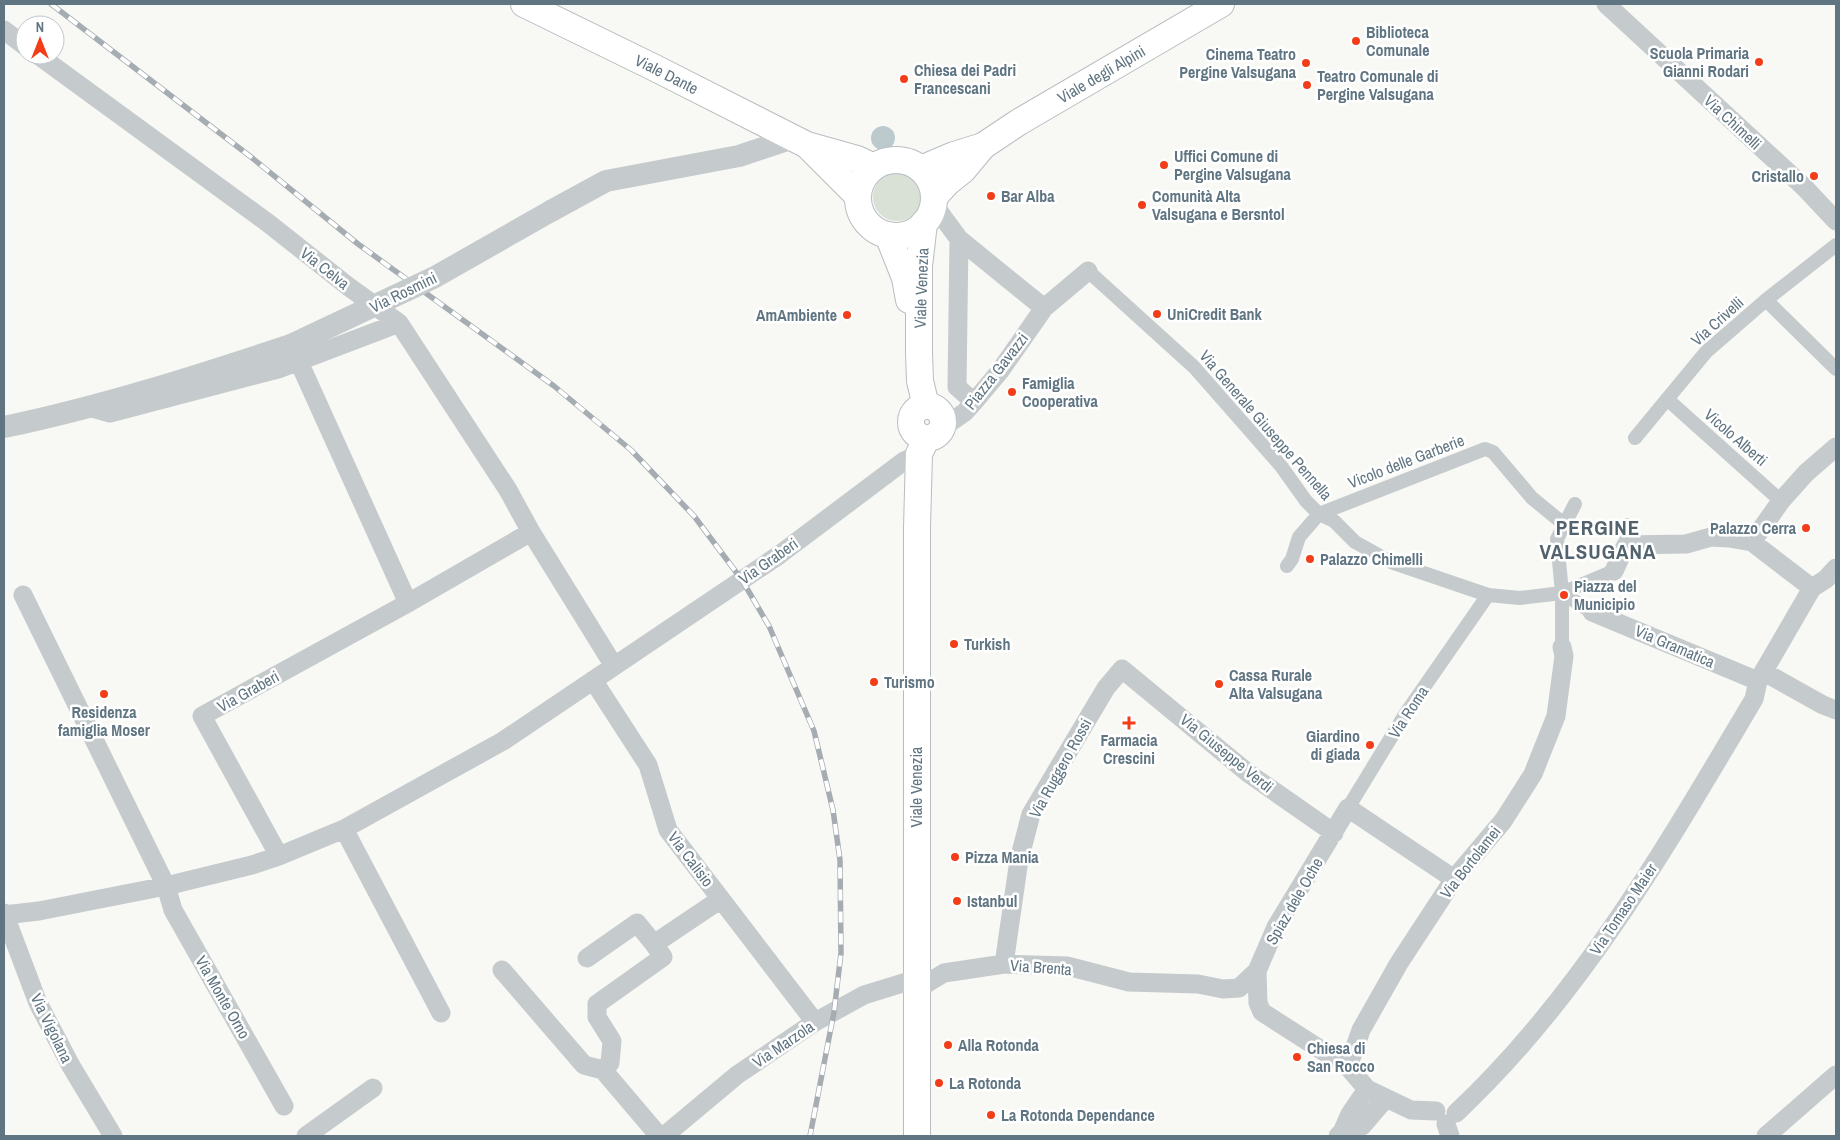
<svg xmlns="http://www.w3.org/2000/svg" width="1840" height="1140" font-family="'Archivo Narrow',sans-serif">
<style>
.green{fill:#d9e0d5}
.water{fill:#bccace}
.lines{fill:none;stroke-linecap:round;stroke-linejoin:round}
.secondary-casing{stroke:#b7bdc1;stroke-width:28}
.pedestrian{stroke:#c5cacd;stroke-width:14}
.minor{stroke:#c5cacd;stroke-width:19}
.tertiary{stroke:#c5cacd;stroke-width:22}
.secondary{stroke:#fff;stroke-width:26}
.rail-casing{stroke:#a5adb2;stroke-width:5.5}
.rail{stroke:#fff;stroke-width:4;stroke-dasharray:11;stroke-linecap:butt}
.tertiary-bridge{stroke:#c5cacd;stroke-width:22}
.poi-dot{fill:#f33d19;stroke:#fff;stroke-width:2}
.labels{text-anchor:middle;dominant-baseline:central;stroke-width:5;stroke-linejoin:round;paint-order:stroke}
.poi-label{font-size:16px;font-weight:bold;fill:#607582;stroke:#fff;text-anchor:start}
.street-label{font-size:16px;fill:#607582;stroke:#fff}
.district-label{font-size:21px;font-weight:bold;letter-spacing:1px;fill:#52636d;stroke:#fff}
</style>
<rect width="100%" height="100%" fill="#f8f8f4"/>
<path class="green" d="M873 197a24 24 0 1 1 48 0a24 24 0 1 1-48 0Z"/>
<path class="water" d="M871 138a12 12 0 1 1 24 0a12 12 0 1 1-24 0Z"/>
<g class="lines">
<g class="secondary-casing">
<g id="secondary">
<path id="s1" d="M524,4l129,63 154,78 50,14 17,8"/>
<path d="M810,148l48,48"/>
<circle cx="896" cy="198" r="38"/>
<path d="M921,169l33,-14 29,-9"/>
<path id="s2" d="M935,196l13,-14 15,-12 20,-24 36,-24 202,-118"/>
<path d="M924,223l-5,43v86l1,29 6,25"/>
<path d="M888,235l17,43 4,22"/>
<circle cx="927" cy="422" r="16"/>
<path d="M917,1136v-608l2,-74 7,-15"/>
</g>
</g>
<path class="pedestrian" d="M1088,271l106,96 87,99 25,35 13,13 15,7 21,21 36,20 97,33 32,3 42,-5 30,19
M1766,300l70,69
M1667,399l114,102
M1635,438l71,-86 60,-52 70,-55
M1626,545l1,-20
M1287,566l5,-7 7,-22 20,-23 166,-65 8,3 39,46 33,27
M1562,593l52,-22
M1562,647v-54l-5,-54 18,-35
M1348,808l58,-95 82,-118"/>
<path class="minor" d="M1606,4l198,183 32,34
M4,30l21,16
M38,55l230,168 81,64 50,36 109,167 23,42 83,134
M934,205l25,34 85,69
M959,239l-2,148 17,15
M299,362l109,241
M89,407l21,6 168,-44 121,-46
M942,428l23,-16 9,-10 26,-31 44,-63 44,-37
M1752,542l29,-41 25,-28 30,-26
M1614,571l12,-26 60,-1 25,-7 18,1 23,4 60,46
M1812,588l14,-9 10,-11
M23,595l143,291 7,24 111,196
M1592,612l166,69
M1764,672l59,33 13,5
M593,680l55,85 20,65 147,192
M344,829l97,184
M279,856l-77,-140 206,-113 123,-71
M4,913l34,90 33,63 42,70
M4,915l35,-4 127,-25 86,-21 27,-9 65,-27 159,-88 276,-186 125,-94 15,-7
M587,958l50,-35 17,21
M1004,964l15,-104 12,-46 75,-126 16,-19 126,104 86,60
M502,970l82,95 19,5 56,66
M916,990l28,-17 60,-9 63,2 62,16 69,2 25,5 16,-1 18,-17
M1348,1067l13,-37 38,-67 55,-84 49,-58 30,-47 23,-58 8,-60 -2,-9
M603,1070l7,-7 2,-22 -15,-24v-13l66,-47 -9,-13 67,-45
M1436,1111l-25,-1 -44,-21 -19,-22 -86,-55 -4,-9 -1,-32 19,-44 72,-119 106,71
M1456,1113c125,-117 211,-268 298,-414l4,-18 54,-93
M1446,1124l4,12
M1342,1132l20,-6 24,-28
M306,1136l67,-48
M664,1136l73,-61 78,-53 49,-27 52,-16
M1338,1136l4,-4 8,-18 17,-25
M1766,1136l70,-61"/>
<path class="tertiary" d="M551,211l55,-30 133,-25 54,-18
M4,427c97,-20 193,-51 287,-82"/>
<use href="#secondary" class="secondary"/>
<g class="rail-casing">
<path id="rail" d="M51,4l200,153 107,87 196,142 77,64 63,66 48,64 27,46 45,105 19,79 7,50 1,93 -7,59 -24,124"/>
</g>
<use href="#rail" class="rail"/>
<path class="tertiary-bridge" d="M291,345l144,-68 116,-66"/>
</g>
<g class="poi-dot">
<circle cx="1356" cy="41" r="5"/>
<circle cx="1759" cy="62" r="5"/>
<circle cx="1306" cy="63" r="5"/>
<circle cx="904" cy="79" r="5"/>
<circle cx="1307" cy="85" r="5"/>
<circle cx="1164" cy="165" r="5"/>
<circle cx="1814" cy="176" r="5"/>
<circle cx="991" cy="196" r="5"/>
<circle cx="1142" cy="205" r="5"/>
<circle cx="1157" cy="314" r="5"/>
<circle cx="847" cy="315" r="5"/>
<circle cx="1012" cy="392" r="5"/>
<circle cx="1806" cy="528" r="5"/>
<circle cx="1310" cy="559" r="5"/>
<circle cx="1564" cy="595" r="5"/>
<circle cx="954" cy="644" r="5"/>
<circle cx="874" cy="682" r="5"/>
<circle cx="1219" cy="684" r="5"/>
<circle cx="104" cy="694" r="5"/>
<path d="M1126.5 715.5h5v5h5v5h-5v5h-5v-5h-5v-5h5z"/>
<circle cx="1370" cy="745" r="5"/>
<circle cx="955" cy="857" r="5"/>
<circle cx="957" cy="901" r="5"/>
<circle cx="948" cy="1045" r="5"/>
<circle cx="1297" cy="1057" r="5"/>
<circle cx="939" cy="1083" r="5"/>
<circle cx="991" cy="1115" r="5"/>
</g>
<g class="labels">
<g class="poi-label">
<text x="1366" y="32">Biblioteca<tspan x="1366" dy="18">Comunale</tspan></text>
<text x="1749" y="53" text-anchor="end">Scuola Primaria<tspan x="1749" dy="18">Gianni Rodari</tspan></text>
<text x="1296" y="54" text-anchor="end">Cinema Teatro<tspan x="1296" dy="18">Pergine Valsugana</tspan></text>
<text x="914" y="70">Chiesa dei Padri<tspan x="914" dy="18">Francescani</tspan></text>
<text x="1317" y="76">Teatro Comunale di<tspan x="1317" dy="18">Pergine Valsugana</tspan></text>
<text x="1174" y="156">Uffici Comune di<tspan x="1174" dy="18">Pergine Valsugana</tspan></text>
<text x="1804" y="176" text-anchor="end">Cristallo</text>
<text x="1001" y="196">Bar Alba</text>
<text x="1152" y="196">Comunità Alta<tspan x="1152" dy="18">Valsugana e Bersntol</tspan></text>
<text x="1167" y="314">UniCredit Bank</text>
<text x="837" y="315" text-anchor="end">AmAmbiente</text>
<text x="1022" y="383">Famiglia<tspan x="1022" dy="18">Cooperativa</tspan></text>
<text x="1796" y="528" text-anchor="end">Palazzo Cerra</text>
<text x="1320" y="559">Palazzo Chimelli</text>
<text x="1574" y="586">Piazza del<tspan x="1574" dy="18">Municipio</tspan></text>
<text x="964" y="644">Turkish</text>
<text x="1229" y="675">Cassa Rurale<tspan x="1229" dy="18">Alta Valsugana</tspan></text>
<text x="884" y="682">Turismo</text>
<text x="104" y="712" text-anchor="middle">Residenza<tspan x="104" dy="18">famiglia Moser</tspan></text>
<text x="1360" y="736" text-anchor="end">Giardino<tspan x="1360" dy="18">di giada</tspan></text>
<text x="1129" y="740" text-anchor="middle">Farmacia<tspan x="1129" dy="18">Crescini</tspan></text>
<text x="965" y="857">Pizza Mania</text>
<text x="967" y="901">Istanbul</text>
<text x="958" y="1045">Alla Rotonda</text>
<text x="1307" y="1048">Chiesa di<tspan x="1307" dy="18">San Rocco</tspan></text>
<text x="949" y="1083">La Rotonda</text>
<text x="1001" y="1115">La Rotonda Dependance</text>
</g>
<g class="street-label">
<text stroke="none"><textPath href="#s1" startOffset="159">Viale Dante</textPath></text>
<text stroke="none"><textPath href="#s2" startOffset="208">Viale degli Alpini</textPath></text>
<text transform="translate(1733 122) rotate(43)">Via Chimelli</text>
<text transform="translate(325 268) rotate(38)">Via Celva</text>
<text transform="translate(921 288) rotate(-88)">Viale Venezia</text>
<text transform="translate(403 292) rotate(-26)">Via Rosmini</text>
<text transform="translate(1717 321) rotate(-42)">Via Crivelli</text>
<text transform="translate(996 371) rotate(-52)">Piazza Gavazzi</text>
<text transform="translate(1266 425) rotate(49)">Via Generale Giuseppe Pennella</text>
<text transform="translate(1736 437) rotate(41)">Vicolo Alberti</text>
<text transform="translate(1406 461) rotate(-21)">Vicolo delle Garberie</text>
<text transform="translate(768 561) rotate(-35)">Via Graberi</text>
<text transform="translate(1675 646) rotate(23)">Via Gramatica</text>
<text transform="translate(248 691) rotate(-29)">Via Graberi</text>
<text transform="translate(1408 712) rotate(-57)">Via Roma</text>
<text transform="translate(1227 753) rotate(39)">Via Giuseppe Verdi</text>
<text transform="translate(1060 768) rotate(-61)">Via Ruggero Rossi</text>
<text transform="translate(916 787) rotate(-90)">Viale Venezia</text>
<text transform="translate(691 859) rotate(53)">Via Calisio</text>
<text transform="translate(1470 862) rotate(-52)">Via Bortolamei</text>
<text transform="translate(1294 901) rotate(-60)">Spiaz dele Oche</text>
<text transform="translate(1623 909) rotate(-56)">Via Tomaso Maier</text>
<text transform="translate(1041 967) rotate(4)">Via Brenta</text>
<text transform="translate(223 997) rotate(60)">Via Monte Orno</text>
<text transform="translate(52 1028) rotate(64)">Via Vigolana</text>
<text transform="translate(783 1044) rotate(-34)">Via Marzola</text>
</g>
<g class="district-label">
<text x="1598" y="527">PERGINE<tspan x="1598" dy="24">VALSUGANA</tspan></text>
</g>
</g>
<rect width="1840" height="1140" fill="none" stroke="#607582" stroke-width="10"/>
<g transform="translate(40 40)"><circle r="24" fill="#ffffff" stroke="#bfc8cd"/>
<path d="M0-4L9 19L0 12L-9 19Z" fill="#f33d19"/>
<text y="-8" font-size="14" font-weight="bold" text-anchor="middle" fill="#607582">N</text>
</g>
</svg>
